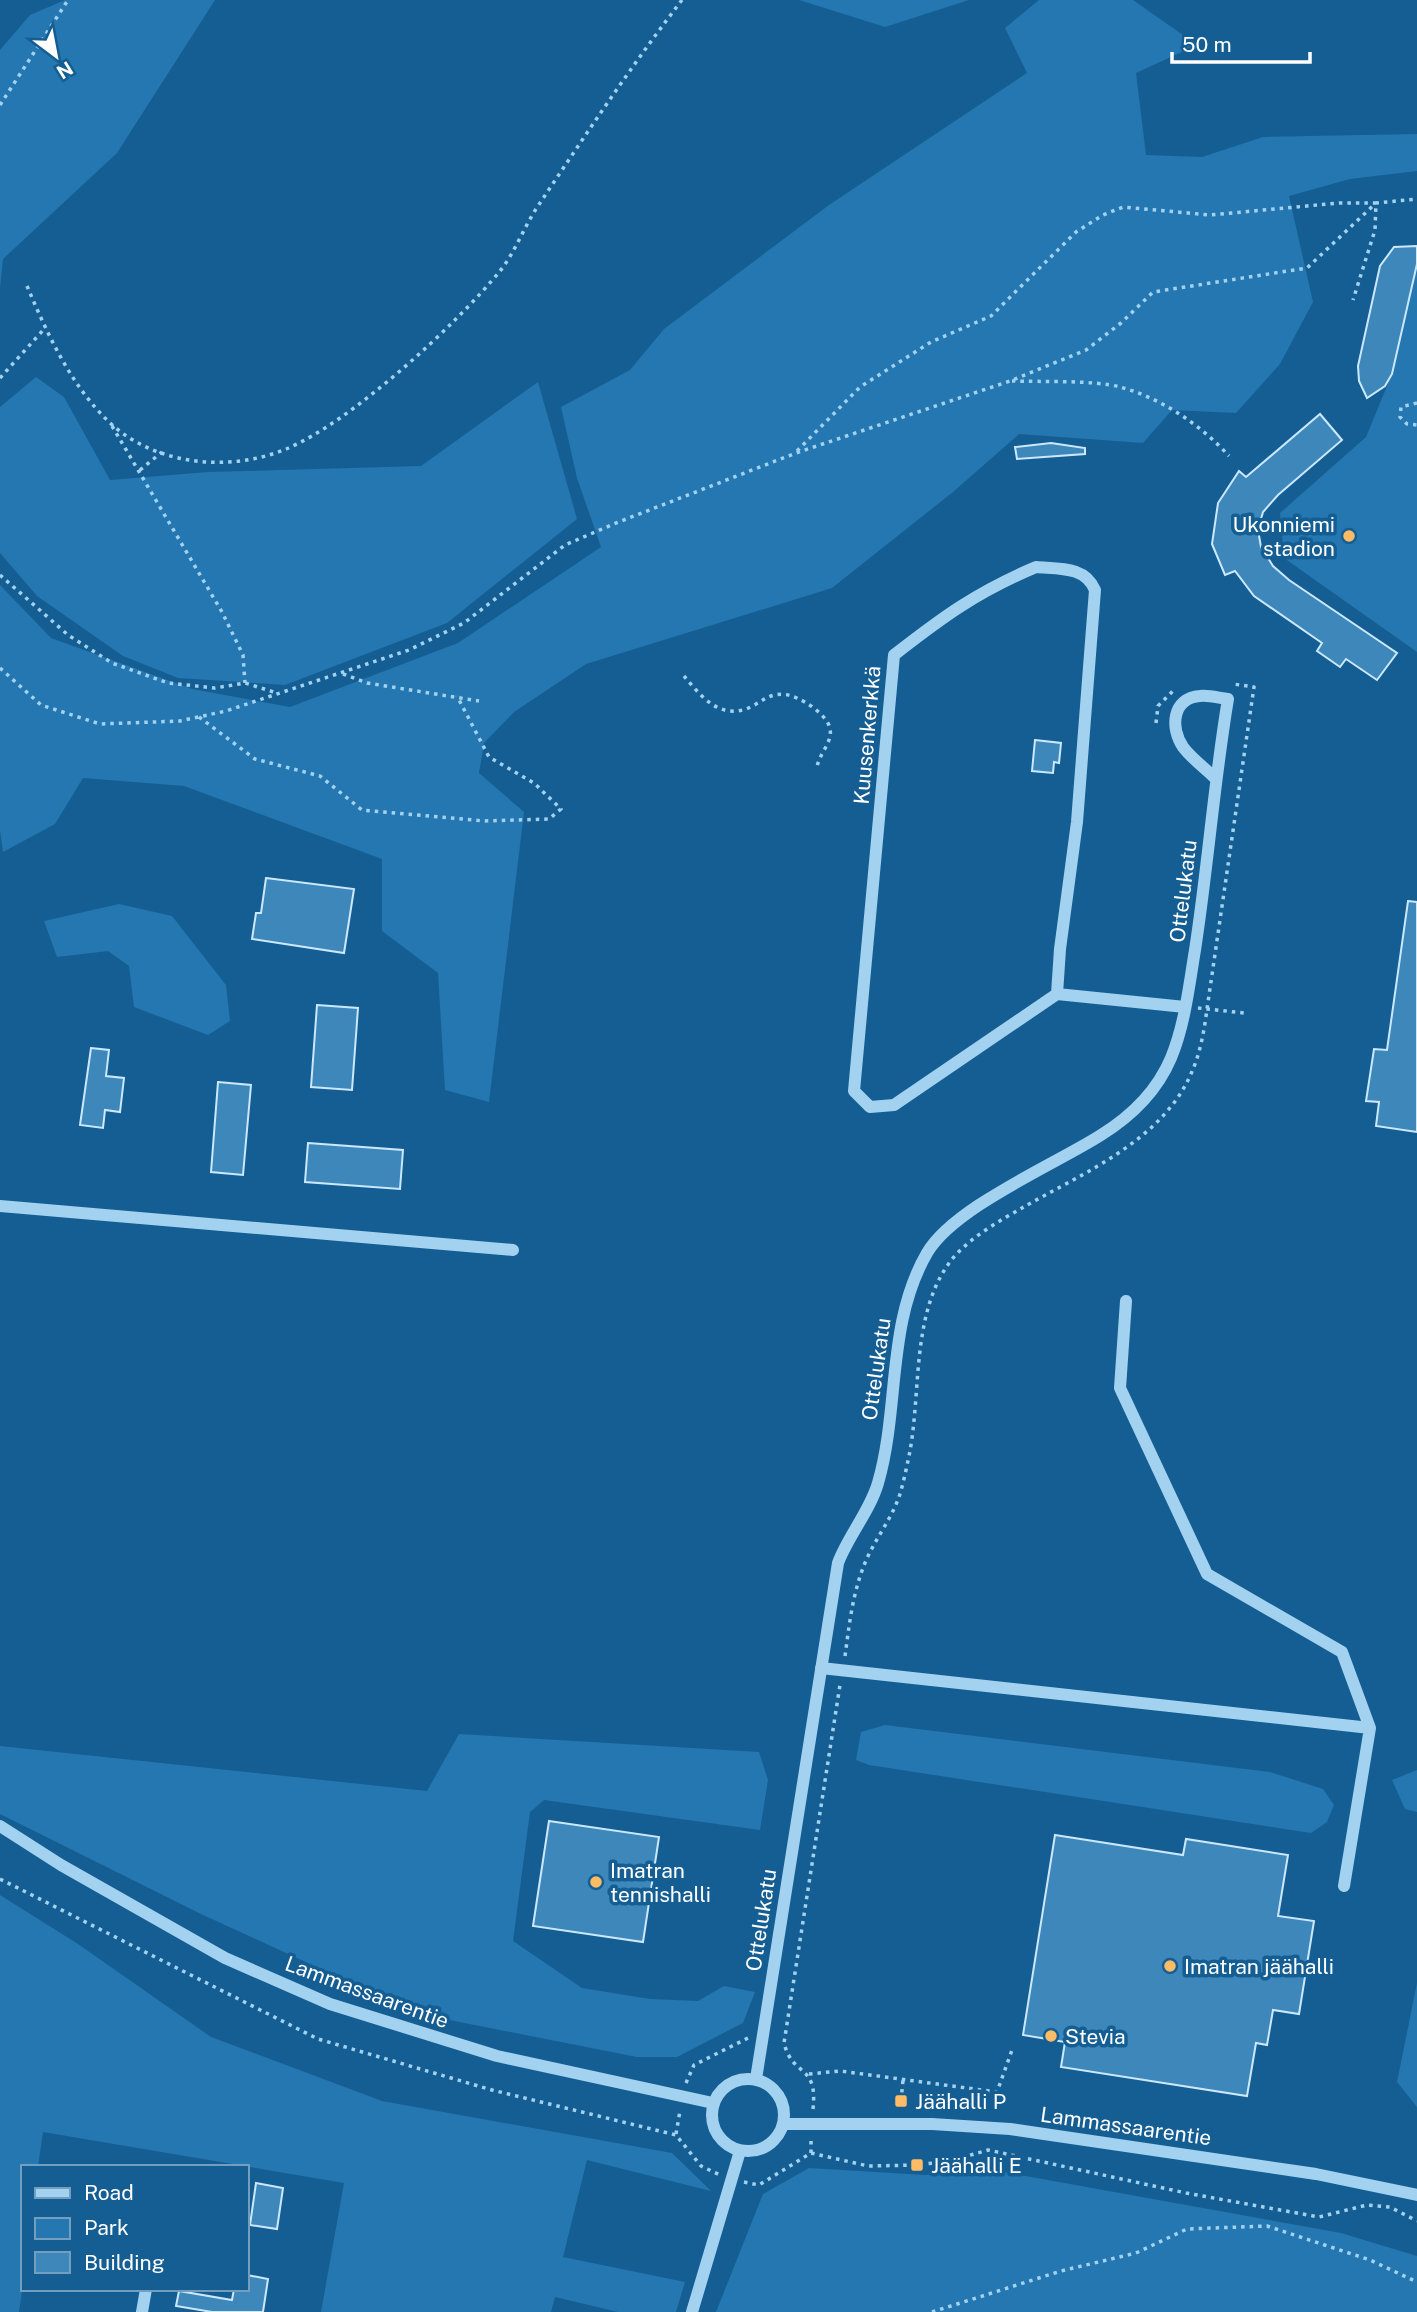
<svg xmlns="http://www.w3.org/2000/svg" width="1417" height="2312" font-family="'Public Sans',sans-serif">
<style>
.green{fill:#2477b0}
.building{fill:#3d87bb;stroke:#cbe8fc;stroke-width:2}
.lines{fill:none;stroke-linecap:round;stroke-linejoin:round}
.path{stroke:#a3d2f1;stroke-width:3.5;stroke-dasharray:3.5 5;stroke-linecap:butt}
.minor{stroke:#a3d2f1;stroke-width:12}
.poi-dot{fill:#ffbc64;stroke:#155e93;stroke-width:2.5}
.labels{text-anchor:middle;dominant-baseline:central;stroke-width:7;stroke-linejoin:round;paint-order:stroke}
.poi-label{font-size:21px;fill:#fff;stroke:#155e93;text-anchor:start}
.street-label{font-size:21px;fill:#fff;stroke:#155e93}
</style>
<rect width="100%" height="100%" fill="#155e93"/>
<path class="green" d="M65,0h150l-98,153 -114,106 -3,29v-238l30,-35z
M799,0h170l-84,27z
M1039,0h94l64,45 -61,28 10,82 56,2 61,-20 154,-3v37l-67,8 -61,17 24,106 -33,62 -44,49 -64,-3 -29,33 -124,-9 -66,58 -121,96 -246,76 -72,48 -30,31 -5,30 45,39 -35,290 -44,-12 -7,-117 -56,-42v-72l-198,-73 -101,-8 -28,46 -52,28 -3,-22v-245l51,53 141,51 98,18 168,-64 143,-96 -24,-69 -16,-71 69,-37 34,-41 165,-124 198,-132 -22,-45z
M1415,264h2v388l-133,-94 -4,-45 86,-76 26,-63z
M36,377l28,20 46,83 98,-8 213,-6 117,-84 39,137 -130,104 -162,62 -107,-7 -55,-22 -86,-60 -37,-43v-146z
M119,904l53,12 54,69 4,36 -22,14 -74,-28 -5,-41 -21,-15 -51,6 -13,-36z
M885,1725l385,47 53,17 11,16 -7,17 -16,11 -442,-68 -13,-5 5,-28z
M459,1734l300,18 9,28 -8,50 -216,-30 -14,12 -17,129 69,47 68,11 48,2 26,-15 31,6 -12,31 -66,34h-40l-218,-43 -218,-100 -201,-100v-68l427,45z
M1417,1770v42l-12,-3 -13,-29z
M0,1895l78,49 133,93 171,64 290,52 39,38 -124,-31 -24,97 122,25 -9,30h-58l-63,-15 -4,15h-230l23,-129 -301,-51 -5,35h-15v117l-4,28h-19z
M1417,1983v124l-20,-25z
M809,2168l116,7 73,-4 343,62 76,23v56h-701l47,-118z"/>
<path class="building" d="M1417,246v18l-25,110 -7,12 -18,12 -8,-17 -1,-15 22,-100 14,-19z
M1320,414l22,26 -64,55 -15,17 -5,18 3,17 12,19 16,14 108,73 -20,27 -31,-21 -6,8 -23,-16 5,-8 -68,-47 -19,-25 -10,4 -13,-31 6,-41 21,-32 7,6z
M1051,443l34,5v6l-68,5 -2,-12z
M1035,740l26,3 -2,20 -5,-1 -1,11 -21,-2z
M266,878l88,11 -10,64 -92,-14 4,-26h5z
M1408,901l9,1v230l-41,-6 3,-24 -13,-1 8,-52 13,1z
M317,1005l41,3 -6,82 -41,-3z
M91,1048l18,2 -3,26 18,2 -4,34 -15,-2 -2,18 -23,-3z
M218,1082l33,3 -8,90 -32,-3z
M308,1143l95,7 -3,39 -95,-7z
M549,1821l110,16 -16,105 -110,-16z
M1055,1835l128,20 3,-16 102,16 -10,61 36,5 -15,93 -26,-4 -6,35 -11,-2 -9,53 -186,-29 4,-25 -42,-7z
M256,2183l27,5 -6,41 -27,-4z
M247,2275l21,4 -5,33h-51l-36,-6 3,-15 53,9 2,-11h13z"/>
<g class="lines">
<path class="path" d="M0,105l68,-105
M27,286c20,47 43,98 81,135 45,44 121,52 178,28 64,-26 170,-124 214,-178 16,-20 25,-47 40,-68 46,-69 92,-138 142,-203
M0,378l45,-50
M1012,381c29,1 83,-1 108,6 41,11 81,38 109,69
M1417,403l-16,4 -1,10 7,7 10,1
M112,426l110,186 21,43 2,28
M797,451l63,-64 71,-45 60,-26 85,-84 27,-17 20,-8 87,8 129,-12h37l-1,27 -22,70
M140,470l22,-18
M0,575l68,60 44,28 56,20 47,5 30,-5 32,10
M0,668l41,37 59,19 80,-3 46,-10 183,-61 55,-27 101,-78 51,-22 180,-70 214,-72 76,-31 35,-27 32,-31 154,-24 69,-65 41,-4
M343,674l24,9 112,18
M684,676c12,14 26,33 46,35 34,3 36,-37 84,-3 6,5 15,13 16,21 3,13 -12,26 -13,39
M199,717l56,42 65,17 42,34 122,11 65,-2 12,-10 -27,-26 -45,-26 -32,-61
M1156,723l2,-17 17,-17
M1198,1008l46,5
M845,1656c4,-29 7,-59 18,-88 9,-25 27,-46 36,-71 4,-12 7,-27 10,-41 13,-64 1,-145 44,-198 18,-21 46,-37 69,-50 59,-34 138,-66 168,-132 10,-21 14,-44 17,-67l47,-322 -21,-3
M0,1879l318,160 174,51 184,45 25,31 19,9
M809,2074l31,-3 157,21 15,-42
M686,2083l8,-18 54,-27
M901,2101l2,-21
M813,2109c5,-46 -20,-31 -29,-66l56,-358
M676,2134l4,-23
M811,2153v-16
M744,2182l15,3 52,-32 57,13 49,-1 33,-4 38,-11 198,43 133,24 48,-12 23,2 27,14
M932,2312l129,-41 75,-18 51,-24 80,-3 103,34 47,22"/>
<path class="minor" d="M1036,567c23,2 49,-1 59,23l-18,232 -17,127 -3,45 -163,111 -24,2 -16,-16 40,-436c50,-39 83,-63 142,-88z
M1057,994l128,13
M0,1206l513,44
M1126,1301l-6,87 87,186 135,78 28,76 -26,158
M821,1668l549,60
M0,1826l61,39 164,93 105,46 167,52 216,47
M712 2115a36 36 0 1 1 72 0a36 36 0 1 1-72 0Z
M756,2079l82,-516c10,-27 32,-52 40,-80 22,-76 8,-159 49,-230 27,-46 127,-88 174,-118 29,-18 56,-44 70,-77 14,-34 18,-72 24,-108 13,-84 19,-168 33,-251 -9,-1 -19,-4 -28,-3 -28,2 -30,32 -17,51 8,11 22,21 32,31
M784,2124h148l78,5 306,45 101,21
M142,2312l4,-23
M692,2312l48,-161"/>
</g>
<g class="poi-dot">
<circle cx="1349" cy="536" r="7"/>
<circle cx="596" cy="1882" r="7"/>
<circle cx="1170" cy="1966" r="7"/>
<circle cx="1051" cy="2036" r="7"/>
<rect x="894" y="2094" width="14" height="14" rx="3.5"/>
<rect x="910" y="2158" width="14" height="14" rx="3.5"/>
</g>
<g class="labels">
<g class="poi-label">
<text x="1335" y="524" text-anchor="end">Ukonniemi<tspan x="1335" dy="24">stadion</tspan></text>
<text x="610" y="1870">Imatran<tspan x="610" dy="24">tennishalli</tspan></text>
<text x="1184" y="1966">Imatran jäähalli</text>
<text x="1065" y="2036">Stevia</text>
<text x="915" y="2101">Jäähalli P</text>
<text x="931" y="2165">Jäähalli E</text>
</g>
<g class="street-label">
<text transform="translate(867 735) rotate(-85)">Kuusenkerkkä</text>
<text transform="translate(1183 891) rotate(-83)">Ottelukatu</text>
<text transform="translate(876 1369) rotate(-82)">Ottelukatu</text>
<text transform="translate(761 1920) rotate(-81)">Ottelukatu</text>
<text transform="translate(367 1992) rotate(20)">Lammassaarentie</text>
<text transform="translate(1126 2126) rotate(8)">Lammassaarentie</text>
</g>
</g>
<rect x="21" y="2165" width="228" height="126" fill="#155e93" stroke="#739ebe" stroke-width="2"/>
<rect x="35" y="2188" width="35" height="10" fill="#a3d2f1" stroke="#739ebe" stroke-width="2"/>
<text x="84" y="2200" font-size="21" fill="#ffffff">Road</text>
<rect x="35" y="2218" width="35" height="21" fill="#2477b0" stroke="#739ebe" stroke-width="2"/>
<text x="84" y="2235" font-size="21" fill="#ffffff">Park</text>
<rect x="35" y="2252" width="35" height="21" fill="#3d87bb" stroke="#739ebe" stroke-width="2"/>
<text x="84" y="2270" font-size="21" fill="#ffffff">Building</text>
<g transform="translate(56 56) rotate(148)" stroke="#155e93" stroke-width="5" paint-order="stroke">
<path d="M0-5L12 26L0 18L-12 26Z" fill="#ffffff"/>
<text y="-10" font-size="19" font-weight="bold" text-anchor="middle" fill="#ffffff">N</text>
</g>
<path d="M1172 52v10h138v-10" fill="none" stroke="#ffffff" stroke-width="3.5"/>
<text x="1182" y="52" font-size="21" fill="#ffffff" stroke="#155e93" stroke-width="5" paint-order="stroke">50 m</text>
</svg>
